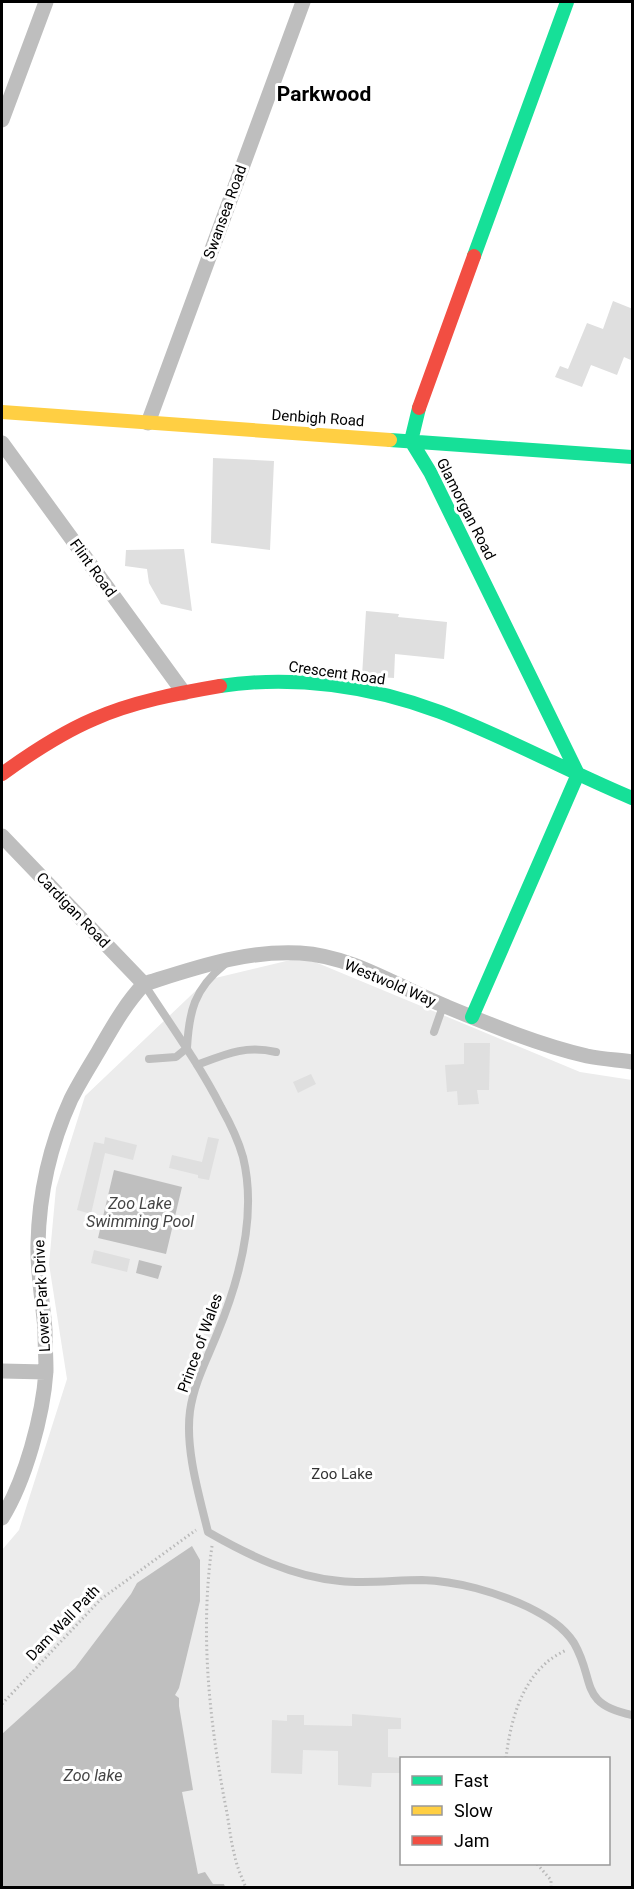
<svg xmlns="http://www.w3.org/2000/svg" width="634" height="1889" font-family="Roboto,sans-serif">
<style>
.green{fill:#ececec;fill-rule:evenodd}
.water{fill:#bfbfbf}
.building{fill:#dfdfdf}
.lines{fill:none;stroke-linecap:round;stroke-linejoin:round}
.path{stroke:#b9b9b9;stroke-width:3;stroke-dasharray:1.5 3;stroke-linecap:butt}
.lane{stroke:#bebebe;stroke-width:8}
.street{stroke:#bebebe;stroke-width:15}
.fast{stroke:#16e098;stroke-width:14}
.slow{stroke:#ffcf43;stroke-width:14}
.jam{stroke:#f24e42;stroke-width:14}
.labels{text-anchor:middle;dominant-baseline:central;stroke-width:6;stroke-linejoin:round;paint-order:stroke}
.street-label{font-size:15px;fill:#000;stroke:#fff}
.park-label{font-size:15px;fill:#333;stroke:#fff}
.water-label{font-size:16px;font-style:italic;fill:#444;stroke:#fff}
.district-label{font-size:21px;font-weight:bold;fill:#000;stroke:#fff}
</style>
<rect width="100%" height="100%" fill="#fff"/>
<path class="green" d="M303,957l277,115 52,8v807l-630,1v-338l17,-20 48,-151 -18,-115 7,-76 29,-92 122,-116zM402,1758h206v106h-206z"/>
<path class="water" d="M114,1170l68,17 -16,67 -68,-16z
M139,1260l23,6 -4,13 -22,-6z
M192,1546l8,14v41l-21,87 -4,7 4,3v8l14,84 -11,2 16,82 7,-2 8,12h11l1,3h-223v-153l73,-66 56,-74 6,-11z"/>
<path class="building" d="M613,301l20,8v52l-9,-4 -7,18 -26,-10 -9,22 -27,-10 5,-11 8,3 19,-46 16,6z
M213,458l61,3 -4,89 -59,-7z
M184,549l8,62 -31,-7 -12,-21 -2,-14 -22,-3 1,-16z
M366,611l33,3 -1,3 49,5 -3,37 -49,-5 -1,24 -32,-2z
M464,1043h26l-1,47h-12l2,14 -21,1 -1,-14 -10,1 -2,-27 19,-1z
M311,1074l5,10 -18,9 -5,-11z
M105,1137l32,8 -4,15 -28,-7 -14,61 -14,-4 17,-68 10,2z
M208,1137l11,2 -10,41 -11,-2v-3l-29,-7 3,-13 30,7z
M94,1250l36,9 -3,13 -36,-9z
M352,1714l49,4v11h-13v28l14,1v15h-30l-1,14 -33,-2v-34l-35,-1 -1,24 -31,-1 1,-53 15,1v-6h17v10l48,1z"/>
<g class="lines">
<path class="path" d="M212,1546c-12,86 -3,172 13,257 4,18 5,36 10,54 2,10 7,21 11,31
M2,1704l99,-105 95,-69
M506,1758c4,-33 13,-71 40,-95 5,-5 13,-9 20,-13
M537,1864l14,16v8"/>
<path class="lane" d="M144,984c26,40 55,80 77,123 9,16 17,32 22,50 14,57 -4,124 -26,177 -10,25 -23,49 -27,77 -5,38 9,84 18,121 40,23 85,45 132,49 27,3 55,-1 82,-1 35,1 74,12 106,27 18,9 35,19 46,36 22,38 4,61 58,72
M434,1032l9,-26
M149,1059l27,-2 11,-9c2,-36 7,-59 37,-83
M197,1065c29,-11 48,-20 79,-13"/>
<path class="street" d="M2,120l44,-118
M148,423l155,-421
M2,443l182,250
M2,836l142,148
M144,984c51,-16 101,-34 156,-31 52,3 98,34 145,53 46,19 94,39 142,50 15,3 31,4 45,6
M2,1371l44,1
M2,1518c23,-37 41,-102 44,-147 0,-13 -1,-27 -1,-41 -2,-28 -8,-57 -7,-86 1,-50 12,-99 33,-145 8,-16 18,-32 27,-47 14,-24 27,-48 46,-68"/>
<path class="fast" d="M474,256l93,-254
M419,408l-8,33 19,31 148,302 -106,243
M390,440l242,17
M220,686c74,-11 151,0 220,26 66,25 127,59 192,86"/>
<path class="slow" d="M2,412l388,28"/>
<path class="jam" d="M419,408l55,-152
M2,774c29,-21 59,-41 92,-55 38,-17 85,-26 126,-33"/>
</g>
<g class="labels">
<g class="street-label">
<text transform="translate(225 212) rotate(-70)">Swansea Road</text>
<text transform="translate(318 418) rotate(4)">Denbigh Road</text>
<text transform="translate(466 509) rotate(63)">Glamorgan Road</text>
<text transform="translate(93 568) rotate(54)">Flint Road</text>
<text transform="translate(337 673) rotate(8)">Crescent Road</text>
<text transform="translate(73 910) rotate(46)">Cardigan Road</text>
<text transform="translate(390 983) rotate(23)">Westwold Way</text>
<text transform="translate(42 1296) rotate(-93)">Lower Park Drive</text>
<text transform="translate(200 1343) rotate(-70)">Prince of Wales</text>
<text transform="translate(63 1623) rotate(-46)">Dam Wall Path</text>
</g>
<g class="park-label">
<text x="342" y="1474">Zoo Lake</text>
</g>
<g class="water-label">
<text x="140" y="1203">Zoo Lake<tspan x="140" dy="18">Swimming Pool</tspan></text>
<text x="93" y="1775">Zoo lake</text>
</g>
<g class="district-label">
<text x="324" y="94">Parkwood</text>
</g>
</g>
<rect width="634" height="1889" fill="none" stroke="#000000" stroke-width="6"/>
<rect x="400" y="1757" width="210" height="108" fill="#ffffff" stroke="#999999" stroke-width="1.5"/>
<rect x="412" y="1776" width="30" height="9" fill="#16e098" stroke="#999999" stroke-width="1.5"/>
<text x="454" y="1787" font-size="18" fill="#000000">Fast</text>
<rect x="412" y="1806" width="30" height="9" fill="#ffcf43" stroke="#999999" stroke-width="1.5"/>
<text x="454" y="1817" font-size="18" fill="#000000">Slow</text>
<rect x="412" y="1836" width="30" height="9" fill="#f24e42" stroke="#999999" stroke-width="1.5"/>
<text x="454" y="1847" font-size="18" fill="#000000">Jam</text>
</svg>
